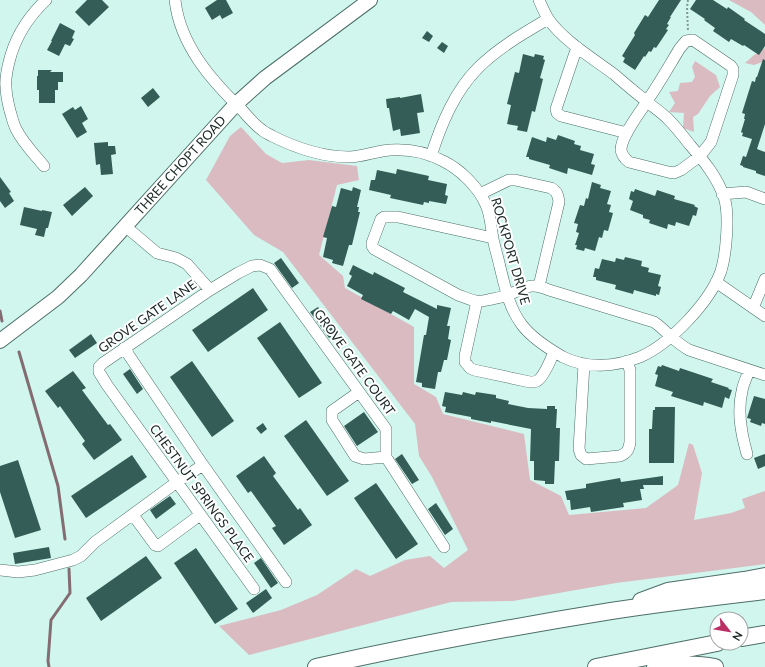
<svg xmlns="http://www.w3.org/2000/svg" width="765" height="667" font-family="Lato,sans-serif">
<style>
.green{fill:#dabbc2}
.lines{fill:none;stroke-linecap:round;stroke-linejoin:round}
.stream{stroke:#836c72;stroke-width:3}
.building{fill:#335d56}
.minor-casing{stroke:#4d6e68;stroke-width:12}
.major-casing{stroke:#4d6e68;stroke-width:16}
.highway-casing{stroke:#4d6e68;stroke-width:18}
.path{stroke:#7d9892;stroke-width:2;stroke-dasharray:2 2;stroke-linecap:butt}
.minor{stroke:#fff;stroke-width:11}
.major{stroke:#fff;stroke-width:14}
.highway{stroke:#fff;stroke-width:16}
.labels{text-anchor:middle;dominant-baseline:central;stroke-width:4;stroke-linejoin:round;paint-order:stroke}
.street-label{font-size:13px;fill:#192724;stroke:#fff}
</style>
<rect width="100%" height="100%" fill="#d0f6ed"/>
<path class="green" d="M729,0h36v25l-14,-13z
M765,48v13l-11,4 -9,-2 9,-8z
M695,61l21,14 4,12 -10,9 -12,18 -5,3 1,15 -11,-4 1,-15 -15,-1 6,-9 -6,-11 9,-1 2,-8 12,-1 3,-5 -3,-10z
M241,127l25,27 16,9 27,-3 48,6 2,14 -22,5 -18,70 24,21 2,12 69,39v57l22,13 7,17 81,20 6,46 31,16 8,19 77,-7 32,-23 11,-42 4,2 9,28 -8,47 37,-7 14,-5 -3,-9 23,-8v73l-149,19 -103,18 -62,1 -202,53 -30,-29 62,-16 36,-15 39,-26 14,7 35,-16 25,-4 14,12 24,-18 -36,-73 -13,-21 -4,-32 -132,-172 -29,-17 -48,-55 24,-44z"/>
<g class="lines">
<path class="stream" d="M0,311l2,10
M19,352l39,134 7,53
M49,667l-1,-6 3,-41 19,-27 -1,-24"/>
</g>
<path class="building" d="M87,0h15l7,7 -20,19 -14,-14z
M217,0h9l7,13 -11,6 -2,-4 -8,5 -7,-12z
M659,0h22l-11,17h1l-4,7 2,1 -3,4 2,1 -12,18 -2,-1 -3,5 -2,-1 -4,6 -1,-1 -9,14 -12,-8 2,-4 -3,-2 13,-21 -1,-2 11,-18 3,2z
M696,0h17l14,9 1,-2 17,12 -1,1 21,14v12l-6,9 -15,-10 -1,1 -12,-7 -2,3 -16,-11 2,-3 -11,-8 1,-1 -15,-10z
M60,23l15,8 -3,7 2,1 -4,7 -5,-2 -6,12 -12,-6 5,-9h-1z
M427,31l6,5 -4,6 -7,-4z
M442,42l6,4 -4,7 -7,-5z
M523,54l11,3 1,-3 9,2 -1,3 2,1 -5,18 3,1 -8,33 -3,-1 -5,21 -10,-2 1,-4 -11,-2 4,-19 -4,-1 8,-32 4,1z
M763,59l2,1v64l-8,25 8,3v24l-9,-3v-2l-13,-4v-1l-3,-1 3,-9 3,1 6,-18 -10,-3 1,-3 -2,-1 4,-13h-1l1,-5 -3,-1 10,-32 3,1 1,-5h1z
M38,70h14l-2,2h13v10h-5v8h-3v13h-16v-13h-2v-14h1z
M153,88l7,9 -12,10 -7,-9z
M421,94l3,18 -7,1 3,20 -19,3 -1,-7 -7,2 -4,-23h-2l-1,-9 14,-2v1z
M81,106l7,13 -6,4 5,9 -10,6 -15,-24 11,-7 2,3z
M558,135l17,6 -1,3 7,2 -1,4 14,4 -3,10 4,1 -3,10 -24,-7 -1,6 -18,-6 1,-3 -21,-6v-2h-3l6,-20 14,5 1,-5 9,3z
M108,142v4h7l1,8 -5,1 2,19 -12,1 -1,-11 -4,1 -2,-22z
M397,169l32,7 -1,4 19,4 -2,11 3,1 -2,8 -17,-3v2l-5,-1 -1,3 -33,-7 1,-3 -22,-5 2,-10h4l2,-10 19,4z
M0,177l11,15 -2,1 5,8 -9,7 -5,-7z
M592,182l9,3 -1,3 11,3 -4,13 4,1 -2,7 4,1 -5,18 -4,-1 -2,8 -3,-1 -4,14 -10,-3 -1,3 -8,-2 1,-4h-2l4,-12 -3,-1 2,-8 -4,-1 6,-18 4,1 2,-8 2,1z
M85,187l8,9 -21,20 -9,-11z
M353,187l8,3 -4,17h2l-1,5h2l-8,33h-3l-6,21 -11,-3 1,-3 -10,-3 4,-19 -4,-1 9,-31 4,1 5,-19 11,3z
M635,189l20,7 2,-6 18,6 -1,3 21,6 -1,1 4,2 -2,8 -3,-1 -4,11 -13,-4 -1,4 -7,-2 -1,5 -18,-6 1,-3 -7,-2v-3l-13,-5 3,-9 -4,-2 2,-8 3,1z
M24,207l18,4v-1l10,2 -4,16h-2l-2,9 -9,-2 2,-6 -17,-4z
M625,257l17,4 -1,5 8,2 -1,4 13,3 -3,11 3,1 -2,8 -3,-1v2l-22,-6 -1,4 -18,-5 1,-4 -20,-5v-3h-3l2,-9 4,1 3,-10 13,3 1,-4 8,2z
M281,258l18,25 -7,5 -18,-25z
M353,265l20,10 1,-3 31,16 -2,4 34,17v-4l14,3 -4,18h3l-2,13 3,1 -4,20h-3l-3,12h-3l-3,17 -13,-2v-4l-6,-1 8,-47h2l3,-18 -14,-8 -6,11 -16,-9 -2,3 -30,-15 2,-4 -16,-9 5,-10 -3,-2z
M253,288l15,22 -60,42 -16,-22z
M318,307l19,26 -8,5 -19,-26z
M280,322l42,61 -23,15 -42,-60z
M91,334l6,9 -22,15 -6,-8z
M192,361l42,60 -22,16 -42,-60z
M662,365l17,6 1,-3 33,11 -2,3 18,6 -1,1 4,1 -3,9 -4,-2 -3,11 -18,-6 -1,4 -32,-10 2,-4 -18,-6 3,-11 -3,-1 3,-8 3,1z
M130,369l13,20 -6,5 -14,-20z
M73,371l13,17 -4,2 26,35 2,-1 12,16 -28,20 -12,-16 3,-3 -25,-35 -2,2 -13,-17z
M445,392l17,3 1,-3 12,3 1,-3 20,3v3l13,3 -1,3 20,4 19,1v-3h8v3h2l-1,19h4l-1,33h-4l-1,23h-9v-3l-11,-1v-19h-4l1,-32 -40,-8v2l-20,-4v-2l-26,-5 1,-5 -4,-1z
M754,396l11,3v25l-3,-1 -1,3 -11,-4 1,-3 -4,-1z
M655,407h20l-1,56h-25v-34h3l1,-19h2z
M364,412l14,20 -21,14 -13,-20z
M306,420l43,61 -22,15 -43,-60z
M263,423l4,6 -6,5 -5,-6z
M402,454l17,26 -7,4 -17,-25z
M765,454v12l-7,3 -4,-11z
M132,455l15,22 -61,41 -15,-22z
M264,456l12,17 -3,3 25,34 2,-2 12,17 -28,20 -12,-17 4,-2 -25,-35 -3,2 -12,-17z
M18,460l23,70 -26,8 -15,-46v-26z
M663,476v9h-20l1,4h-4l2,11 -19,3 1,4 -33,5 -1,-5 -19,3 -1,-10h-3l-2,-9 21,-3v-4l34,-6 1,4z
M376,483l42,61 -22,15 -42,-61z
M170,496l6,8 -20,15 -6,-9z
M436,503l17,26 -8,6 -17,-26z
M49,547l2,11 -36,6 -2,-11z
M196,548l42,61 -23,15 -41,-61z
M146,556l16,22 -61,43 -15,-23z
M261,558l17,25 -7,5 -17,-25z
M266,589l6,9 -19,15 -7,-10z"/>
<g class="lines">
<g class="minor-casing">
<path id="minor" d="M175,0c5,45 36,80 67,110 6,7 13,15 20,20 3,3 7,4 10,6 24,12 50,21 77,21 11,0 22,-4 33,-6 21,-3 42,0 61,10 17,8 36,27 43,44 5,11 5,23 7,34 2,9 5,19 7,28 5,20 9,41 22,58 10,13 27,24 41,32 24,12 52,10 77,0 30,-13 70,-55 81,-86 5,-16 9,-57 3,-74 -7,-20 -20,-36 -34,-52 -7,-9 -14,-18 -22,-26 -7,-7 -15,-12 -22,-18 -11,-9 -21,-17 -31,-26 -21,-16 -50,-33 -66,-55 -4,-6 -7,-13 -10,-20
M693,40l38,26 2,3v6l-22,67 -11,14 -19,14 -7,3 -6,-1 -39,-10c-4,-3 -7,-6 -8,-12 0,-14 19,-37 26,-49 12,-17 22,-35 33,-53l6,-7z
M577,47l-21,62 1,4 4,3 66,17
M431,156c10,-31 23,-64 47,-88 20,-20 46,-35 70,-49
M44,166c-10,-12 -21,-23 -28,-37 -3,-6 -4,-12 -6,-18 -2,-8 -4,-16 -4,-24 -1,-8 1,-17 3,-25 6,-25 18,-44 37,-62
M480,194l29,-14h6l36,8c6,3 7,7 8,14l-20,84
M722,194l24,-2 19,7
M125,226l32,27 19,5 11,6 23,26
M493,238l-95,-21h-14l-3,2 -9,24v3l2,3 84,46c6,2 12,5 18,6 5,1 11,-1 16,-2 5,-1 11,-2 15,-4 19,-6 21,-14 42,-5l105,32c6,4 11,9 16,14 6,5 12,10 19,14l76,25
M716,282l49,34
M477,301l-12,55v6l5,6 4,2 56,12c3,0 5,0 7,-1 7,-4 14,-22 17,-29
M753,308l12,-29
M124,348l79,117 83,117
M584,364l-5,85 2,6 5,4 34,-3c7,-3 9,-6 10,-14v-72l-3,-9
M359,392l-27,19v9l23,36 9,3 22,-2
M747,454c-6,-21 -10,-42 -5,-63 1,-7 5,-14 7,-21
M133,515l22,30 3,1 42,-31
M0,570l18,2 17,-2 38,-10 8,-4 14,-14 82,-60 26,-17
M254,589l-147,-204 -8,-13v-5l4,-4 107,-73 28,-17 14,-7 8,-1 10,4 116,160v28l58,90"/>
</g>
<g class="major-casing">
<path id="major" d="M0,341l58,-44 23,-22 155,-171 29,-26 105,-78"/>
</g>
<g class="highway-casing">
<path id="highway" d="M641,601l27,-10 76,-11 21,-4
M741,638l24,-4
M316,667c98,-22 196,-40 295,-56 51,-8 103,-14 154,-20
M596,667l121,-24
M655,667c20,-3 40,-4 60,0"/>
</g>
<path class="path" d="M688,0l-1,7 1,24"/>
<use href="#minor" class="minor"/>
<use href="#major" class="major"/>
<use href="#highway" class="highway"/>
</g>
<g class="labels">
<g class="street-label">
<text transform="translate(180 165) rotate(-48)">THREE CHOPT ROAD</text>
<text transform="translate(511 251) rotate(74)">ROCKPORT DRIVE</text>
<text transform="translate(147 316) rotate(-35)">GROVE GATE LANE</text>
<text transform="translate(355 362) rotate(54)">GROVE GATE COURT</text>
<text transform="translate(202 493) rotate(54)">CHESTNUT SPRINGS PLACE</text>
</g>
</g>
<g transform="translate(729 631) rotate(121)"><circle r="19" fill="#ffffff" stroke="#a3a9a7"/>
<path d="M0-3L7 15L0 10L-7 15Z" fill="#bb2f65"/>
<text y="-6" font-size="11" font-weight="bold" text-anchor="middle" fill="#192724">N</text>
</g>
</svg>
